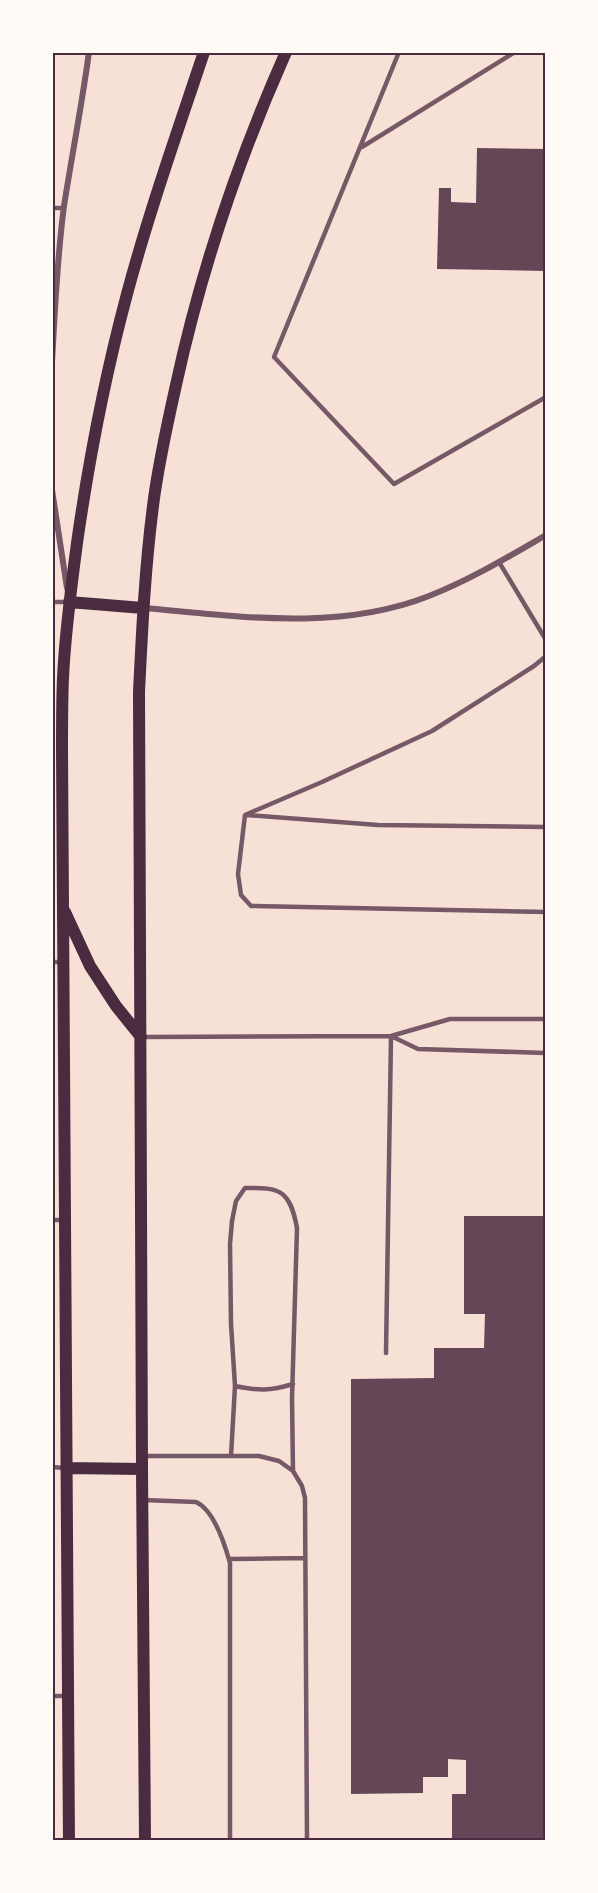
<svg xmlns="http://www.w3.org/2000/svg" width="598" height="1893" font-family="Mulish,sans-serif">
<style>
.building{fill:#644757}
.lines{fill:none;stroke-linecap:round;stroke-linejoin:round}
.service{stroke:#755966;stroke-width:4.5}
.minor{stroke:#755966;stroke-width:6}
.secondary{stroke:#4a2c40;stroke-width:12}
.neatline{fill:none;stroke:#4a2c40;stroke-width:2}
</style>
<rect width="100%" height="100%" fill="#f7e1d7"/>
<path class="building" d="M477,148l69,1v122l-109,-2 2,-81h12v14l25,1z
M464,1216h82v624h-94v-46h14v-34l-18,-1v18h-25v16l-72,1v-415l83,-1v-30h50l1,-34h-21z"/>
<g class="lines">
<path class="service" d="M399,52l-125,305 120,127 152,-87
M362,147l153,-95
M52,208h12
M499,562l47,78
M52,602h14
M546,656l-12,10 -102,65 -110,51 -77,33 -7,59 3,21 10,11 295,6
M246,815l132,10 168,2
M52,962h12
M391,1036l27,13 128,4
M141,1037l250,-1 59,-17h96
M52,1220h13
M386,1353l5,-317
M235,1386c24,5 35,5 58,-2
M144,1456h115l20,5 14,10 9,15 3,12 2,342
M231,1456l4,-70 -4,-62 -1,-80 2,-23 4,-20 9,-13c36,-1 45,3 52,40l-5,171 1,72
M52,1467l13,1
M143,1500l53,2c18,8 29,43 34,61v277
M229,1559l76,-1
M52,1696h16"/>
<path class="minor" d="M52,362c3,-52 5,-104 12,-156 8,-51 18,-102 25,-154
M52,490l15,98
M144,608c93,8 194,24 285,-12 41,-16 79,-39 117,-61"/>
<path class="secondary" d="M69,602l74,6
M65,912l25,54 26,40 25,31
M66,1468l76,1
M69,1840c-3,-363 -2,-726 -7,-1090 0,-24 0,-48 1,-72 2,-45 8,-90 14,-135 12,-84 28,-167 50,-249 22,-82 50,-161 77,-242
M145,1840l-3,-371 -3,-777c3,-62 6,-124 14,-186 5,-41 14,-81 23,-121 25,-115 62,-225 110,-333"/>
</g>
<rect width="598" height="1893" fill="none" stroke="#fffaf5" stroke-width="108"/>
<rect x="54" y="54" width="490" height="1785" class="neatline"/>
</svg>
